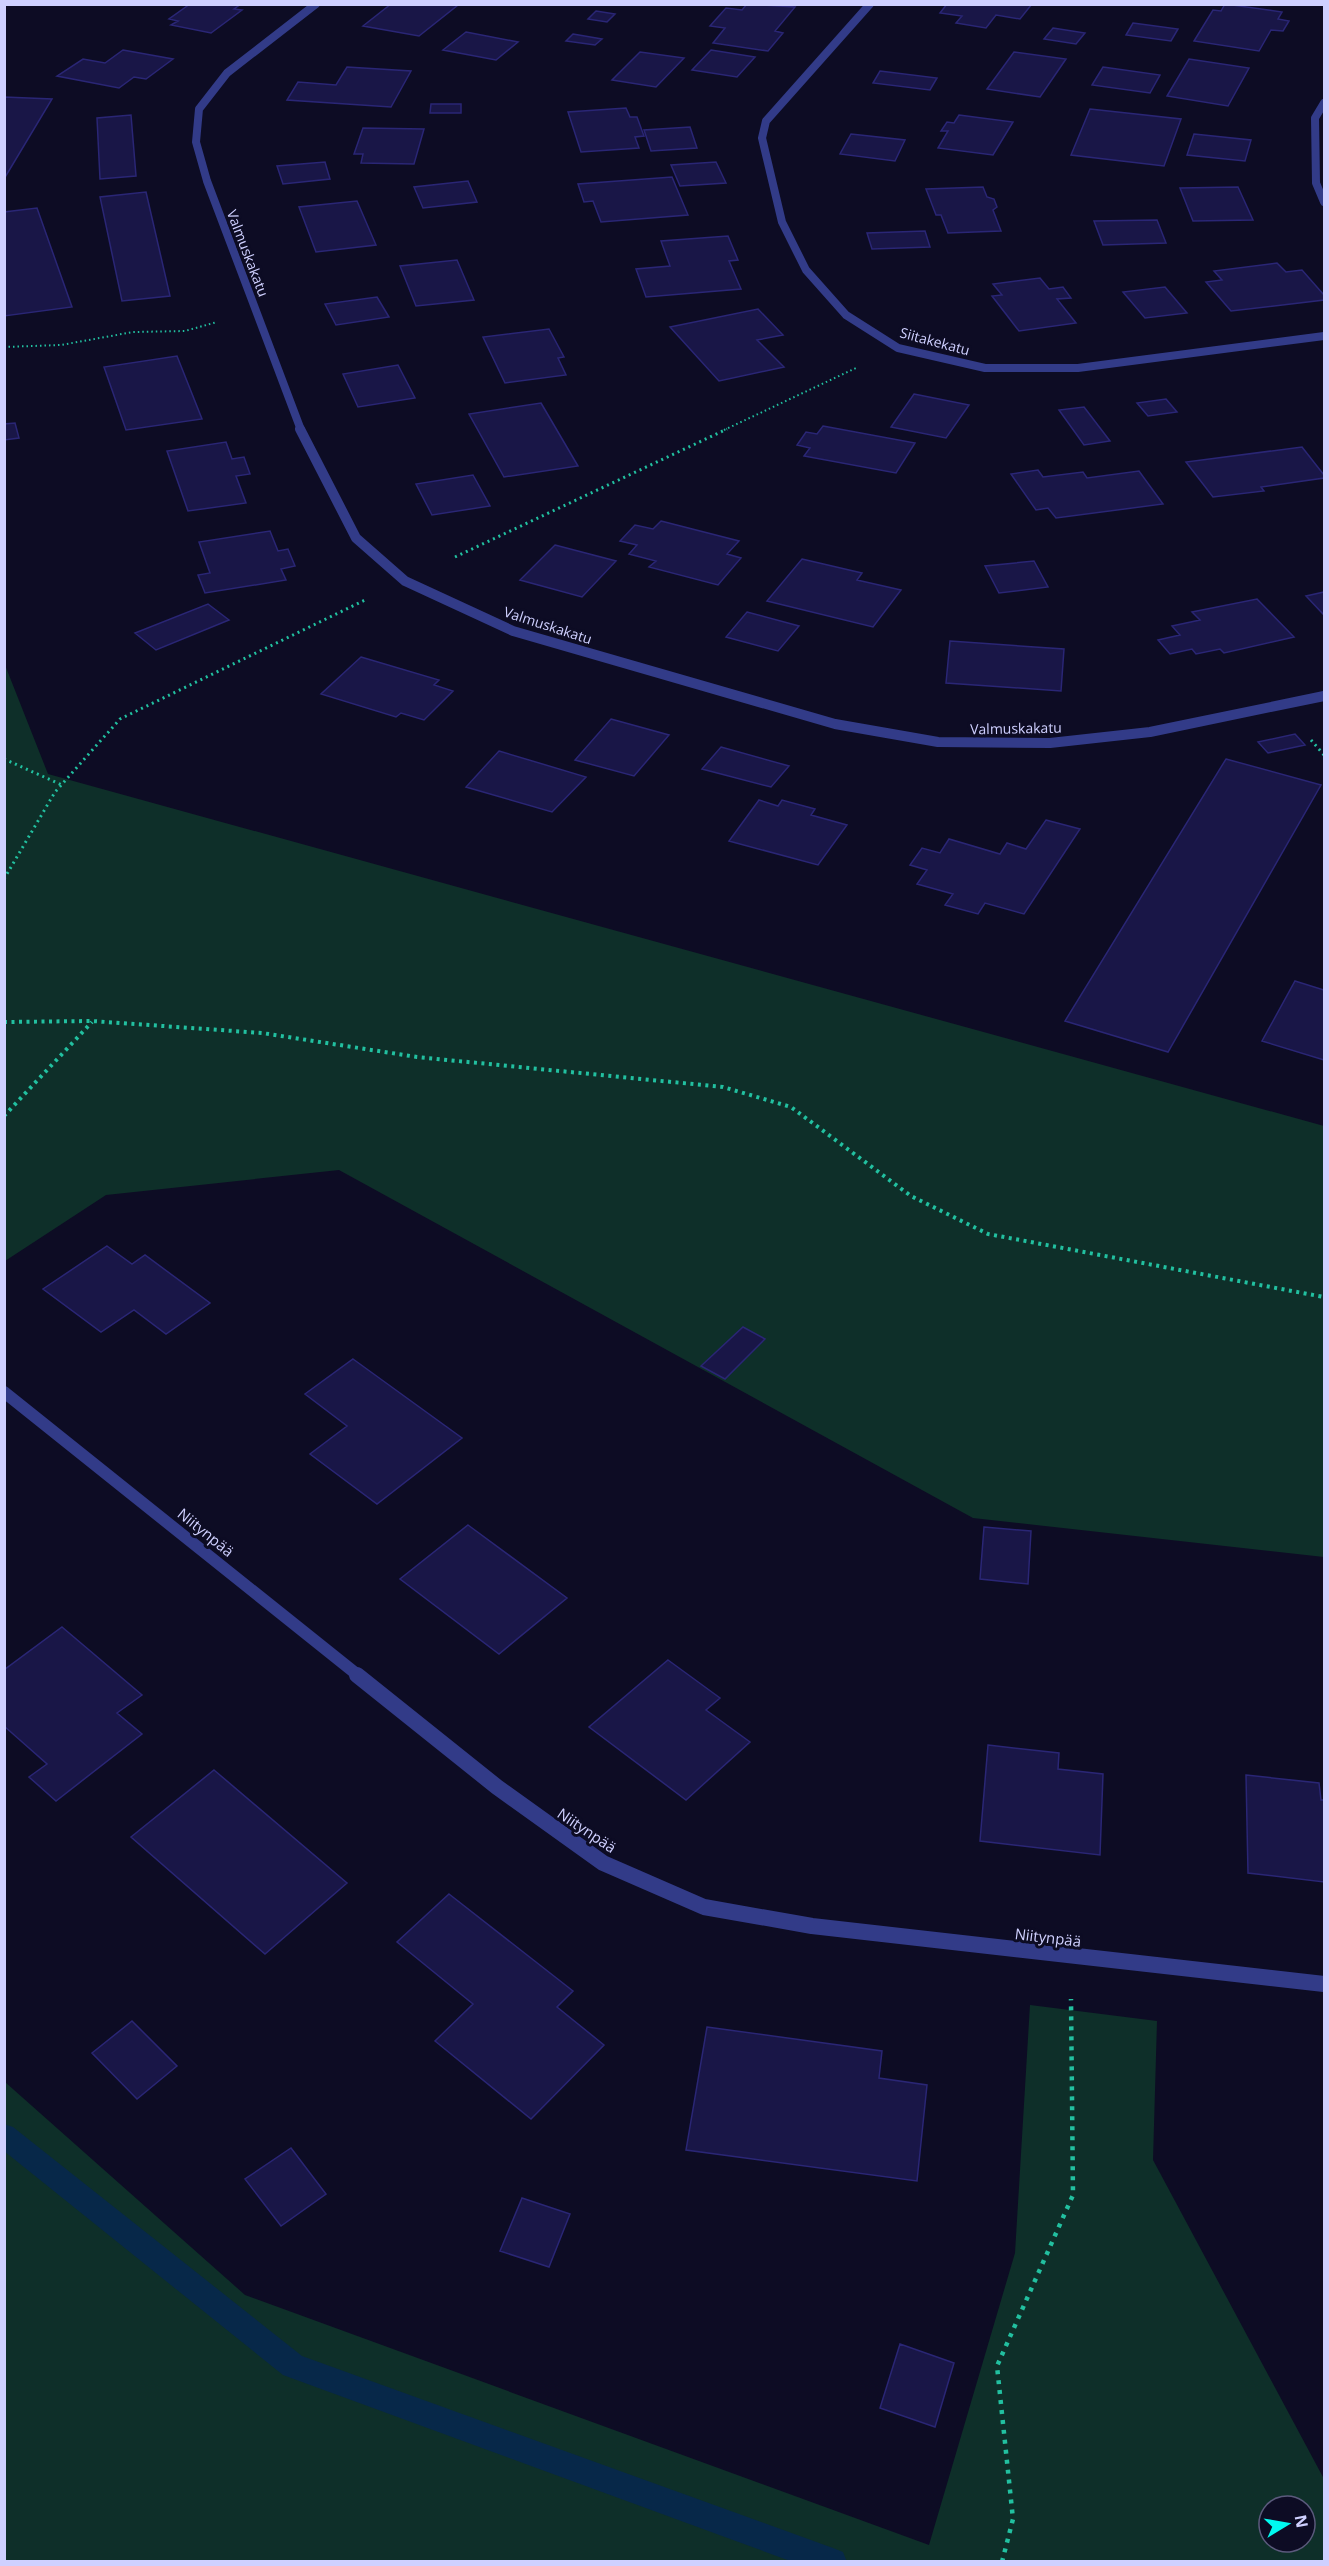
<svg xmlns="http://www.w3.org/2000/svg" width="1329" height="2566" font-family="'Open Sans',sans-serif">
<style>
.green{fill:#0e2f29;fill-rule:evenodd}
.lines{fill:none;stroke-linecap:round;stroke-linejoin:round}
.stream{fill:#072849;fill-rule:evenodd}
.building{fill:#191647;stroke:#2a2675;stroke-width:1.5}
.path-far3{stroke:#22c0a0;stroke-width:2;stroke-dasharray:1.5 3;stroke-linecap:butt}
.path-far2{stroke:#22c0a0;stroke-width:3;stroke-dasharray:2 4;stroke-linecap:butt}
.path-far1{stroke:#22c0a0;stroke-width:4;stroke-dasharray:3 4.5;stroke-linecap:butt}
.path{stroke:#22c0a0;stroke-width:4.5;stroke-dasharray:4 6;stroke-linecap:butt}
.minor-far3{stroke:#323b88;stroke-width:8}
.minor-far2{stroke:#323b88;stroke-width:10}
.minor-far1{stroke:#323b88;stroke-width:12}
.minor{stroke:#323b88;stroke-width:16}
.labels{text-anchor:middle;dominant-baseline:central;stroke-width:6;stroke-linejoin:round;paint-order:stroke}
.far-street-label{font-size:14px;fill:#cfd0ff;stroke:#0d0c24}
.street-label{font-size:15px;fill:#cfd0ff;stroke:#0d0c24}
</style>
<rect width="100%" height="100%" fill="#0d0c24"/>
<path class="green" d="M5,665l43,109 1276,352v431l-351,-39 -634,-348 -233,25 -101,66z
M1030,2005l127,16 -4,139 171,319v82h-1319v-479l240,213 684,250 86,-292zM1269,2506h36v36h-36z"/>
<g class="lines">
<path class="stream" d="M4,2124l9,3 289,229 531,192 10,4 4,10h-54l-510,-187 -279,-224z"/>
</g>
<path class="building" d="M190,4h51l-7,5 8,1 -31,23 -40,-8 7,-4 -9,-2z
M391,4h64l3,1 -39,31 -56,-10z
M747,4l48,3 -20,24 8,2 -15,18 -55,-8 12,-15 -15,-2 16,-18 16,2z
M947,4l16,1 69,-1 -12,15 -24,-4 -10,13 -30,-5 6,-7 -22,-3z
M1225,4l57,8 -4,7 11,2 -6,10 -12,-1 -12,21 -65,-10 19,-31 8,1z
M596,11l19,3 -8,8 -19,-3z
M1133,23l45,6 -7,12 -45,-6z
M1053,28l32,5 -9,11 -32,-5z
M466,32l52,10 -22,18 -53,-10z
M573,34l29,5 -7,6 -29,-4z
M123,50l50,9 -27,20 -12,-2 -15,11 -62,-12 26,-17 22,4z
M711,50l44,7 -18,20 -45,-7z
M640,52l44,6 -28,29 -44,-7z
M1014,52l52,7 -26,38 -53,-8z
M1189,59l60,9 -21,38 -61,-10z
M347,67l64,4 -20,36 -104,-7 11,-18 38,3z
M1103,67l57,8 -10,18 -58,-8z
M880,71l57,7 -7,12 -57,-7z
M4,97l48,2 -48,80z
M431,104h30v9h-31z
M626,108l4,9h7l7,19 -9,1 4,11 -58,4 -13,-40z
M1090,109l91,10 -17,47 -93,-11z
M131,115l5,61 -36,3 -3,-61z
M959,115l54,7 -20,33 -55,-7 10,-17h-7l6,-9 7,1z
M690,127l7,21 -46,3 -7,-21z
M363,128l61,1 -10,35 -53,-1 2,-9h-9z
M851,134l54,6 -10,21 -55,-7z
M1194,134l57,6 -6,21 -58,-6z
M325,162l5,17 -47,5 -6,-18z
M716,162l10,21 -46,3 -9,-21z
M672,177l16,38 -87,7 -8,-21 -9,1 -6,-18z
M468,181l9,21 -54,6 -9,-21z
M983,187l4,10 7,2 3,8 -4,3 8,21 -53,2 -7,-18h-5l-10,-26z
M1238,187l15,33 -60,1 -13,-33z
M146,192l24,104 -48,5 -22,-104z
M357,201l19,44 -60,7 -17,-45z
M37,208l35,99 -68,9v-104z
M1157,220l9,23 -63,2 -9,-24z
M925,231l5,16 -58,2 -5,-16z
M728,236l10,24 -9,1 12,28 -95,8 -10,-28 34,-3 -9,-25z
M457,260l17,40 -58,6 -16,-40z
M1277,263l9,9 16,-2 22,25v5l-93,11 -25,-29 16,-2 -8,-9z
M1040,278l9,11 14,-2 8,11 -14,1 19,24 -57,8 -27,-35 10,-1 -9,-11z
M1165,287l22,26 -42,5 -22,-26z
M377,297l12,20 -53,8 -11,-21z
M758,309l25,26 -26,5 27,27 -65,14 -49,-54z
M549,329l15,28 -6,1 8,17 -61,8 -22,-46z
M177,356l25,63 -76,11 -22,-63z
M398,365l17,33 -57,9 -15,-33z
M914,394l55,11 -23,33 -55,-11z
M1166,399l11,13 -29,4 -11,-13z
M541,403l37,63 -74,11 -35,-63z
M1084,407l26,34 -26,4 -25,-35z
M15,423l4,15 -15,2v-16z
M823,426l92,17 -19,30 -92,-17 6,-8 -13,-3 9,-13 11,2z
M226,442l6,17 12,-2 6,17 -14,2 10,27 -58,8 -21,-60z
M1302,447l22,28v3l-63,9 3,4 -51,6 -27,-35z
M1038,470l5,7 40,-5 4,6 52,-7 24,33 -107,14 -8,-10 -12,2 -25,-36z
M473,475l17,31 -58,9 -16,-31z
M661,521l78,20 -12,13 14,4 -23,27 -69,-18 7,-6 -27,-7 8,-9 -17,-4 15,-16 18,4z
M270,531l8,20 10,-2 7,17 -14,3 5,11 -81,13 -7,-18 12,-2 -11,-31z
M555,545l61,16 -34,36 -62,-17z
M802,559l60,14 -5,7 44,10 -28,37 -106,-26z
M1034,561l14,26 -49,6 -14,-27z
M1324,592v23l-18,-19z
M1257,599l37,38 -70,16 -4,-4 -24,5 -4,-5 -22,5 -12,-14 22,-5 -8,-9 28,-6 -8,-8z
M208,604l21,16 -73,30 -21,-17z
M747,612l52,14 -21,25 -52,-14z
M950,641l114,8 -3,42 -115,-8z
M361,657l78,23 -5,5 19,6 -29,29 -23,-7 -5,4 -75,-23z
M611,719l58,16 -35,41 -59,-16z
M1295,734l10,11 -37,8 -10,-11z
M721,747l68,19 -18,21 -69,-18z
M499,751l87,26 -34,35 -86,-25z
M1226,759l95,26 -153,267 -103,-31z
M759,800l19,6 4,-6 33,9 -4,6 36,10 -29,40 -89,-24z
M1046,820l34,9 -56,85 -39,-11 -7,11 -33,-9 8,-11 -36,-10 10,-14 -17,-5 12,-17 18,5 9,-14 51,15 7,-11 19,6z
M1295,981l29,9v70l-62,-19z
M107,1246l25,18 13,-9 65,48 -44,31 -32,-24 -33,22 -58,-43z
M743,1327l22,12 -40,40 -24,-13z
M353,1359l109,79 -85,66 -67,-50 37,-28 -42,-32z
M468,1525l99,73 -68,56 -99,-75z
M984,1527l47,4 -3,53 -48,-5z
M62,1627l80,68 -25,18 25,21 -86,67 -27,-24 18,-13 -43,-38v-56z
M668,1660l52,38 -14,12 44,32 -64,58 -97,-73z
M988,1745l71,8 -1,16 45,5 -3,81 -120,-14z
M214,1770l133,113 -82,71 -134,-117z
M1246,1775l73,8 2,17h3v82l-76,-9z
M449,1894l124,97 -16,16 47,38 -73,74 -96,-78 38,-37 -76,-62z
M132,2021l45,45 -40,33 -45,-46z
M707,2027l175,24 -3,27 48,7 -10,96 -231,-31z
M291,2148l35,46 -45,32 -36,-47z
M522,2198l48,16 -21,53 -49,-16z
M900,2344l54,19 -19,64 -55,-19z"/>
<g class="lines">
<path class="path-far3" d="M4,347l57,-2 72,-13 52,-1 32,-9
M724,430l132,-62"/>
<path class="path-far2" d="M455,557l272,-128
M1311,740l13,15
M4,759l58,26
M4,879l51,-87 65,-73 245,-119"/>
<path class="path-far1" d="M4,1022l88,-1 170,12 155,24 306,30 68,20 120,89 77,38 336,63
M4,1116l88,-94"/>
<path class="path" d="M1002,2562l11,-43 -16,-153 76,-171 -2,-196"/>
<path class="minor-far3" d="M870,4l-104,117 -4,17 20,84 24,48 40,45 52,33 87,20h93l246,-32
M1324,103l-9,15 1,65 8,19
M301,430l-94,-249 -11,-39 3,-33 28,-36 89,-69"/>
<path class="minor-far2" d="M300,429l56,109 49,43 108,50 322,93 103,18 112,1 100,-11 174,-36"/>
<path class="minor-far1" d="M4,1392l355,284"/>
<path class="minor" d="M357,1675l140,112 106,76 101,44 108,19 512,58"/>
</g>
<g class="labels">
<g class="far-street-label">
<text transform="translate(248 253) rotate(69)">Valmuskakatu</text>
<text transform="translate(935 341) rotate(15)">Siitakekatu</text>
<text transform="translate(548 625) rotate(18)">Valmuskakatu</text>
<text transform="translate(1016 728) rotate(-1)">Valmuskakatu</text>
</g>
<g class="street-label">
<text transform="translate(206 1532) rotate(39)">Niitynpää</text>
<text transform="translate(587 1830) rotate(34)">Niitynpää</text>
<text transform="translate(1048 1937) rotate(7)">Niitynpää</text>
</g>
</g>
<rect width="1329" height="2566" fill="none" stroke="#cfd0ff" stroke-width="12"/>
<g transform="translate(1287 2524) rotate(79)"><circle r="28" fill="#0d0c24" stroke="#5b5a7c" stroke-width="1.5"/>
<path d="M0-4.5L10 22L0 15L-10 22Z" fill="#00faf0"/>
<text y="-9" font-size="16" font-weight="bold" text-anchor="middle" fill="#cfd0ff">N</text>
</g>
</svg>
